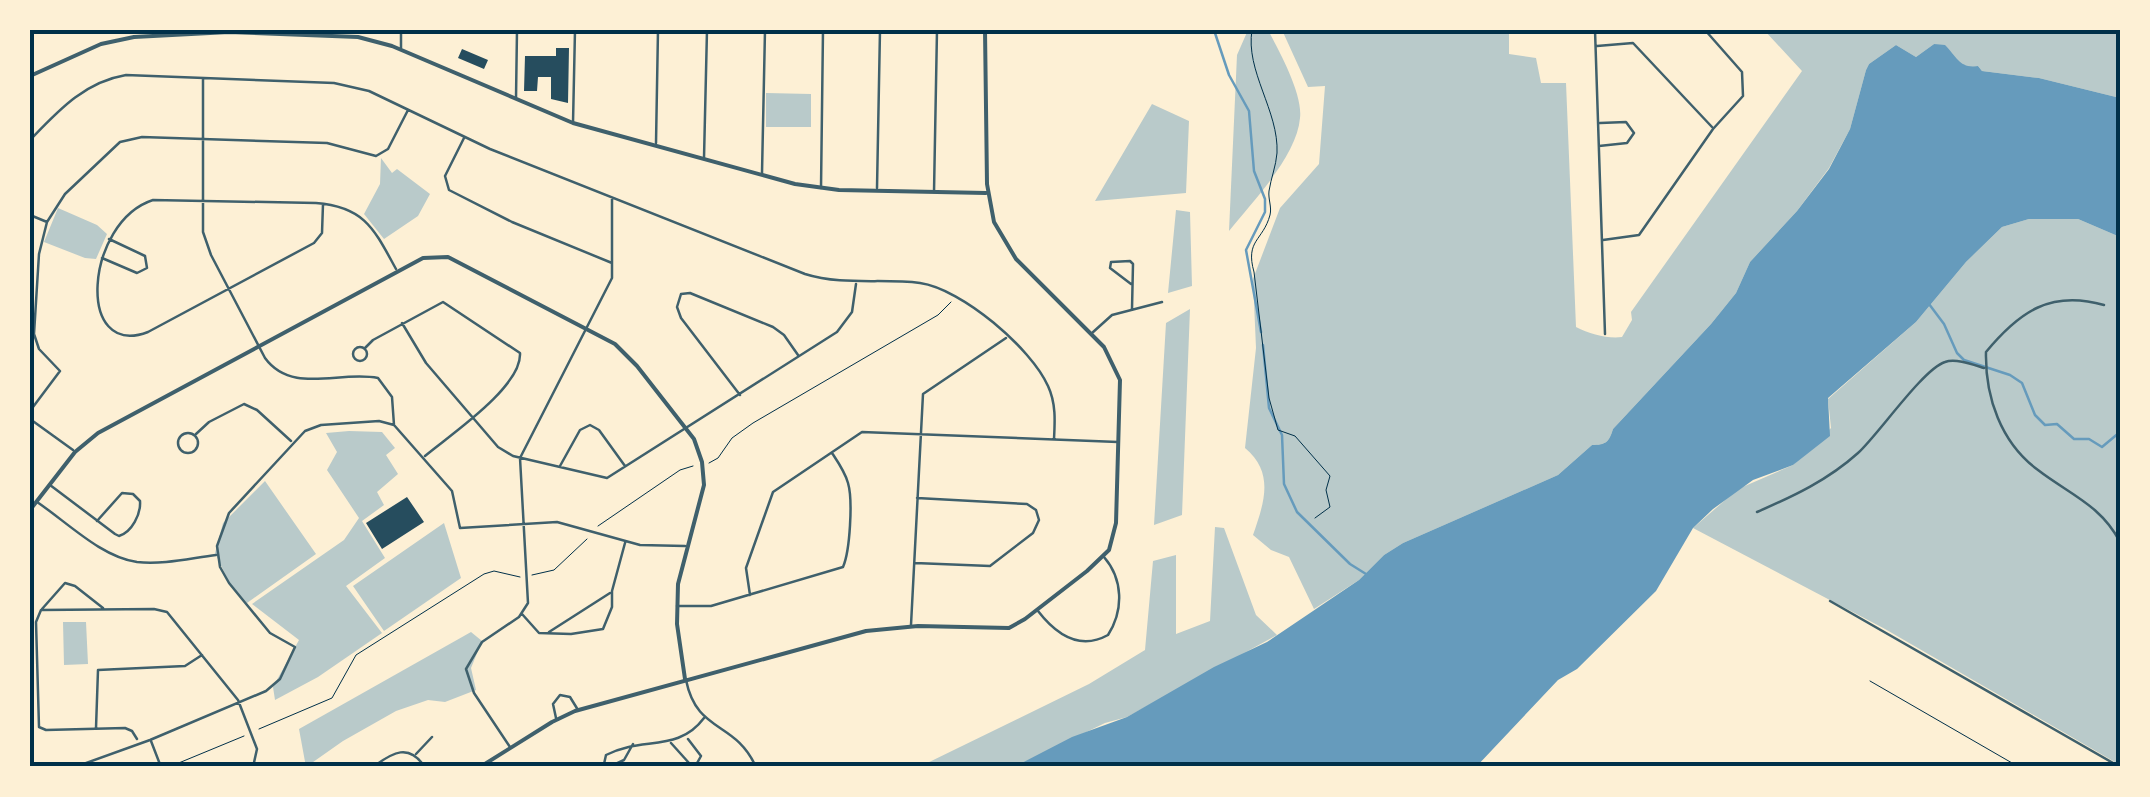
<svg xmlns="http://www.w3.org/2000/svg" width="2150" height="797" font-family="'Public Sans',sans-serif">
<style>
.green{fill:#b9caca}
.water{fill:#669bbc}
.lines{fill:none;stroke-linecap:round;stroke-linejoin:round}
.stream{stroke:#669bbc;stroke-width:2.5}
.building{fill:#264d5e}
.path{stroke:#003049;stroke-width:1}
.minor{stroke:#3f606c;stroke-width:2.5}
.tertiary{stroke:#3f606c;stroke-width:4}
.neatline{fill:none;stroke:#003049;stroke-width:4}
</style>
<rect width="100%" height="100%" fill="#fdf0d5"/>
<path class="green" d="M1248,30h20c11,21 35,64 32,88 -3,38 -48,84 -71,113l8,-176z
M1282,30h227v24l27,4 5,25h25l10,244c14,7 32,12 46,10l10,-17 -1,-8 171,-241 -38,-41h356v68l-81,-20 -57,-7 -4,-5 -11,2c-12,-8 -19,-17 -33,-24l-18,13 -20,-12 -27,19 -3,6 -16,59 -21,39 -32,43 -47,51 -14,31 -25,31 -98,105c-4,13 -7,16 -21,16l-34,30 -155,68 -19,12 -25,25 -45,29 -25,-52 -18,-7 -18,-15c11,-32 22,-62 -8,-87l11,-100 -3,-69 27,-71 39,-44 6,-78 -17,1z
M766,93l45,1v33h-45z
M1152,104l37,17 -3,72 -91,8z
M381,158l11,15 5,-4 33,25 -12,22 -34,23 -20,-25 16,-30z
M58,208l39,17 10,9 -11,25 -11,-1 -41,-16z
M1176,210l14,2 2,74 -24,7z
M2029,219h49l42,18v528l-235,-136 -192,-101 45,-39 55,-24 38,-37 -3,-29 88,-77 50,-60 36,-35z
M1190,309l-8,206 -28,10 12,-202z
M349,431l33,1 13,16 -9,7 12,19 -21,18 7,13 -22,16 23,37 -39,28 36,47 -64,44 -43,23 -2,-13 26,-47 -47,-36 92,-64 15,-22 -32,-48 10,-18 -11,-19z
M265,481l51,73 -69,49 -18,-21 -14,-29 8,-30z
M444,523l17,55 -77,53 -31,-45z
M1215,527l9,1 32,87 21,20 -150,82 -22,6 -91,44h-95l170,-83 56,-34 8,-89 23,-6v79l34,-13z
M63,622h23l2,42 -24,1z
M471,632l11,9 -11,27 5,22 -31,12 -17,-2 -32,11 -53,30 -37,26 -7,-38z"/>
<path class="water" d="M1934,44l11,1c12,12 15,24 33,21l4,5 57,7 81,20v139l-42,-18h-49l-27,8 -36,35 -50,60 -88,76 2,38 -37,29 -40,15 -40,29 -20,19 -37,63 -79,78 -19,11 -82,87h-462l58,-30 55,-20 87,-50 53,-25 92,-62 25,-25 19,-12 155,-68 34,-30c14,0 17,-3 21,-16l98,-105 25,-31 14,-31 47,-51 32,-42 21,-40 16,-59 3,-6 27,-19 20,12z"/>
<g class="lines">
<path class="stream" d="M1214,30l15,45 20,36 5,60 11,28v13l-19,38 15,82
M1929,304l15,20 13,29 7,7 46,15 12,8 13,32 10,10 12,-1 17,15h15l13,8 18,-15
M1263,345l6,63 13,27 2,49 13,28 53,52 16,10"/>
</g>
<path class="building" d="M556,48h13l-1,55 -17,-4v-22h-13l-1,14h-13l1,-35h31z
M462,49l26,11 -4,9 -26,-11z
M407,497l17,25 -42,27 -16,-26z"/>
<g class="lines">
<path class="path" d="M1252,30c-7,41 27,81 25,123 -1,13 -6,25 -8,38 -1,8 3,16 1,24 -7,26 -25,25 -16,57l15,126 9,32 17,6 35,40 -4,14 4,17 -15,11
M709,463l9,-5 14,-20 21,-15 185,-108 13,-13
M598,526l82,-56 13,-4
M532,575l22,-5 33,-31
M1870,681l149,86
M259,729l73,-31 24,-43 128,-81 10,-3 26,6
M169,767l75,-31"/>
<path class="minor" d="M1595,30l10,304
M1597,46l36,-3 79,84
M401,48v-18
M203,79v153l8,23 54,103c27,37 75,12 113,20l14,19 2,28
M516,98l1,-68
M573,123l2,-93
M464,138l-19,38 4,14 63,32 100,41
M30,140c28,-29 54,-58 96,-65l208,8 35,8 121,58 315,125c38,12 77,4 115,9 42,6 111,65 128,103 8,17 7,35 6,53
M656,143l2,-113
M1599,146l28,-3 7,-10 -8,-11 -26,1
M704,158l3,-128
M762,173l3,-143
M821,188l2,-158
M877,188l3,-158
M934,192l3,-162
M323,204l-1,29 -8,10 -166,89c-73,28 -63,-110 5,-132l163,3c49,4 58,26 80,66
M30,215l17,7
M1603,240l36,-5 74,-106 30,-33 -1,-24 -37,-42
M102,258l35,15 10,-5 -2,-12 -36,-17
M1131,284l-21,-16 1,-6 19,-1 3,3 -1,45
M2104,305c-53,-15 -84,6 -118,47 -1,45 15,91 52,118 31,24 63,35 82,72
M402,323l24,40 72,84 15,9 94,22 230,-146 15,-20 4,-28
M1092,333l20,-18 50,-13
M353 354a7 7 0 1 1 14 0a7 7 0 1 1-14 0Z
M365,348l8,-8 70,-38 77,51c2,34 -70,82 -95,103
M740,395l-59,-77 -4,-11 4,-13 9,-1 83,34 11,8 14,20
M30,411l30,-40 -21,-22 -5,-15 5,-80 8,-32 18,-28 55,-52 22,-5 185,6 49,13 12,-7 20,-39
M30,419l43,31
M178 443a10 10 0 1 1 20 0a10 10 0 1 1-20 0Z
M196,434l13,-12 35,-18 13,6 34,31
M560,466l20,-36 10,-5 9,5 26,36
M50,485l65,49 4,2c13,-4 22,-22 21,-35l-7,-7 -11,-1 -25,28
M37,502c30,20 64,55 100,60 26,3 54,-4 79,-7
M1757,512c37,-16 71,-32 101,-59 20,-18 65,-84 87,-91 11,-4 29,3 39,6
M915,563l75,3 43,-33 6,-13 -3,-10 -9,-6 -110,-6
M750,595l-4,-27 27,-76 89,-60 256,10
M1830,601l290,166
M677,606h34l132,-39c7,-16 10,-67 5,-84 -3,-11 -10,-21 -16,-30
M42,609l23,-26 10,3 28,22
M1038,611c17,22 41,40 70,24 16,-25 15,-56 -4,-78
M522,614l17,19 32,1 32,-5 9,-22v-16l13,-48
M911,625l12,-231 83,-56
M549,632l61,-39
M686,680c11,54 49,40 70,87
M556,718l-3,-14 7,-9 10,2 8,13
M96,728l2,-58 87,-4 17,-11
M137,739l-5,-8 -7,-3 -79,2 -7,-3 -3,-105 5,-12 113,-1 13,3 71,88 19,49 -4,18
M151,741l10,26
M671,743l18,20 7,2 5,-9 -13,-17
M633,744l-9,16 -13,6 -7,-2 2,-9c36,-19 72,-2 98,-37
M510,747l-36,-54 -8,-24 16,-27 37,-25 9,-14 -8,-145 92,-180v-79
M416,754l16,-17
M75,767l75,-27 116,-49 14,-12 15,-32 -25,-14 -41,-50 -9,-16 -3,-21 12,-33 76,-82 16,-6 58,-4 15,4 58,66 8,37 97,-6 83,23 45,1
M373,767c20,-15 36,-24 52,0"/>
<path class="tertiary" d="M30,76l71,-32 33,-7 95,-5 129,5 34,9 181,77 222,61 44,6 147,3
M30,510l45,-58 23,-19 325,-175 25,-1 167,87 22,22 57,73 8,23 2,23 -26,99 -1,40 8,55
M480,767l72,-45 23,-11 291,-80 52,-5 91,2 16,-9 62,-48 22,-21 7,-27 4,-143 -16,-33 -88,-88 -22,-37 -7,-38 -2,-154"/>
</g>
<rect width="2150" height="797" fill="none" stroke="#fdf0d5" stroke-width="65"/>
<rect x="32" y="32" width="2086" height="732" class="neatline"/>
</svg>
